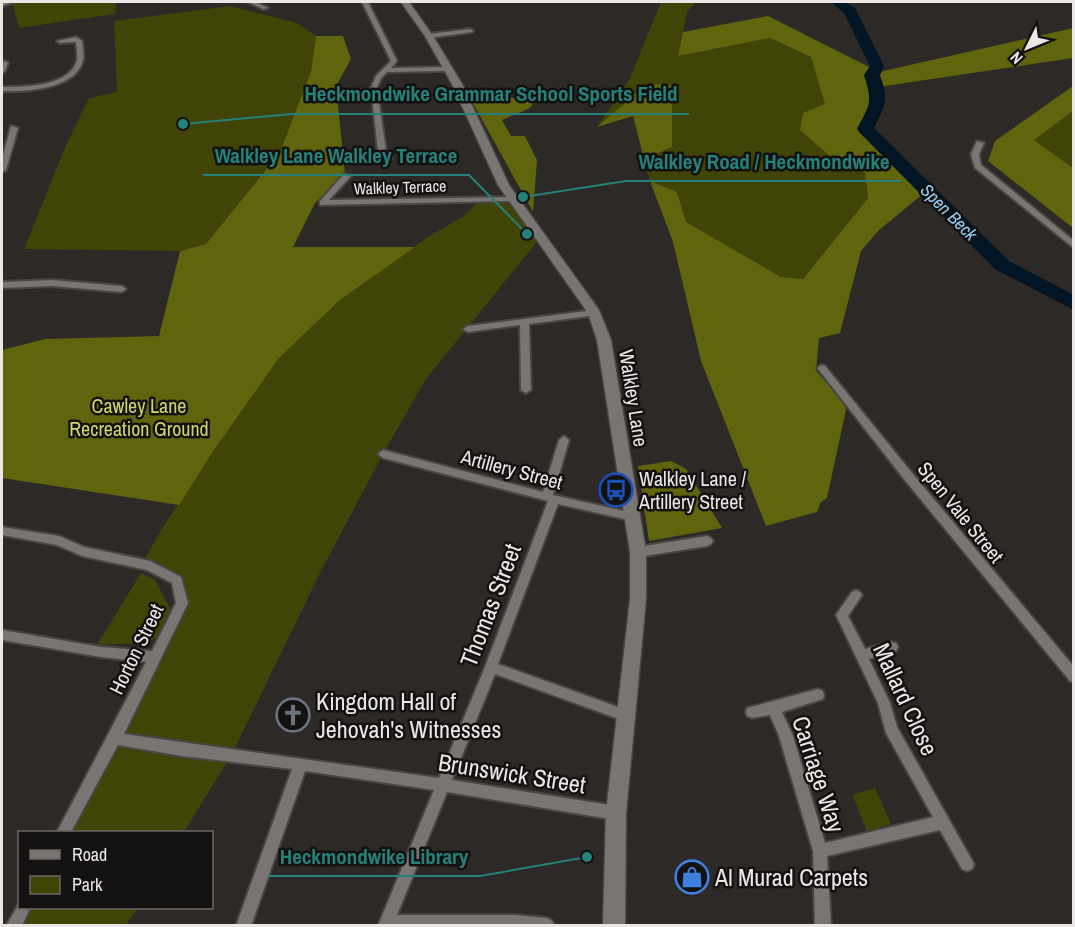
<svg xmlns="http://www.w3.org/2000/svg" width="1075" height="927" font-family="'Archivo Narrow',sans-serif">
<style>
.green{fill:#414407}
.forest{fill:#5f640d}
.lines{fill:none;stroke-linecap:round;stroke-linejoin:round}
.river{fill:#011524;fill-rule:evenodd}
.minor-casing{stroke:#484543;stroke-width:4}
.secondary-casing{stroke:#484543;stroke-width:3}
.minor{fill:#797573;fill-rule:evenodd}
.secondary{fill:#797573;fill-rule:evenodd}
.labels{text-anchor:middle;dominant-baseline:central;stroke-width:5;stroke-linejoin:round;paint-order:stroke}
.far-street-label{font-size:16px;fill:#eae7e6;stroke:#141211}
.far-water-label{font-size:18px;font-style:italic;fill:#94cbf2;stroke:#141211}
.street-label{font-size:20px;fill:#eae7e6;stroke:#141211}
.park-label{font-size:20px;fill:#ced66a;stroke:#141211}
.poi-label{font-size:20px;fill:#eae7e6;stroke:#141211;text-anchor:start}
.near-street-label{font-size:24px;fill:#eae7e6;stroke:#141211}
.near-poi-label{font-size:24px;fill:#eae7e6;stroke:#141211;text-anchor:start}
.leader{fill:none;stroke:#25817a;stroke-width:2}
.callout-dot{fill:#25817a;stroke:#141211;stroke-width:2}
.callout-label{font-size:21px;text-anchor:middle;font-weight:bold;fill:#25817a;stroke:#141211;stroke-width:5;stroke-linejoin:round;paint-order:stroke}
</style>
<rect width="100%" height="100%" fill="#2c2927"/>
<path class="green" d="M12,2h104l-1,12 -96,14z
M661,2h35l-9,10 -9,44 92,-18 41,19 15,48 4,51 35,17 3,25 -65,81 -22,-2 -95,-55 -9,-30 -27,-11 -6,-22 28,-12v-62l-75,42 32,-47z
M230,6l67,17 19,13 -5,35 -31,80 -74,93 -26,7 -156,-2 40,-99 25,-52 28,-6 -3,-71z
M1073,111v57l-40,-28z
M513,199l27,39 -114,141 -43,75 -62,117 -89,183 -48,78h-120l51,-94 67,-135 -5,-23 -35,-16 19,-34 51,-77 67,-95 61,-58 88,-63 36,-21 16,-16z
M141,573l14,7 17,32 -15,26 -15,5 -45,2z
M875,788l16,36 -24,7 -15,-36z
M23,908h115l-12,17 -113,1z"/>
<path class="forest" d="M768,16l111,56 194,-44v30l-195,29 -18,39 64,67 -46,38 -17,20 -21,82 -21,5 -3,33 31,34 -20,93 -6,4 -4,10 -51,14 -65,-165 -28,-119 -23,-61 27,11 9,30 95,55 22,2 65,-81 -3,-25 -35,-17 -30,-26 3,-17 22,-9 -14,-47 -41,-19 -92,18 5,-24z
M316,36h27l8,23 -15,27 9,88 -30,29 -22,44h122l-75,53 -61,58 -67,95 -33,52 -177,-27v-128l43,-11 114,-3 21,-85 26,-7 74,-92 31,-81z
M647,84l25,1v62l-28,12 -11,-43 -36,11z
M1073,86v25l-39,29 39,28v60l-85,-67 7,-20z
M469,96l67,3 -6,9 -28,12 9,16h14l12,24 -4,52z
M671,461l15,8 36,59 -73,13 -11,-75z"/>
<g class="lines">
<path class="river" d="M831,2h14l10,6 29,58 -4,9c9,27 6,28 -6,53l135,133 65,34v15l-79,-41 -136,-137 -2,-3c13,-25 16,-26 7,-54l6,-9 -26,-53z"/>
<g class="minor-casing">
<path id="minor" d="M2,2h12l-12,4z
M248,2h7l13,6 -5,1z
M362,2h6l29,59 -6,7 56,-1 3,2 -3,2 -60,1 -6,6 -4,10 9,63 6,7 -4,2h-3l-7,-9 -7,-63 5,-12 15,-15z
M470,29l3,2 -1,1 -43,6 -3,-2 3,-2z
M76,37l6,4c1,6 2,13 1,19 -6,29 -58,32 -81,31v-4c21,0 68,0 75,-27 1,-5 -1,-12 -1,-18l-16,1 -3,-2z
M5,61l3,2 -3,8 -3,2v-9z
M11,126l7,2 -12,42 -4,2v-13z
M977,141l7,2 -5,11 2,11 93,76v7l-99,-80 -4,-14z
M344,174l7,2 -22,24 184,-3 4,2 -4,2 -193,4v-4z
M52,280l70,6 4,3 -4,3 -70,-6 -50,2v-6z
M594,310l4,3 -1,2 -68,9 2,66 -5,3 -5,-3 -1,-65 -52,7 -5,-3 5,-3z
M822,365l3,1 87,107 162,194v15l-4,-1 -166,-202 -85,-109 -2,-2z
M564,436l5,4 -16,55 80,18 4,1 2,3 -2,3 -4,1 -75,-17 -60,160 134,48 2,4 -2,4 -5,2 -132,-48 -43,106 164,26 5,2 2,5 -2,5 -5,2 -169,-28 -50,123h118l32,3 5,3 2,5h-176l56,-136 -129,-19 -54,155h-15l56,-157 -110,-13 -64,-11 -47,87h-14l89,-170 -45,-5 -99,-17v-10l99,17 51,4 24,-48 -4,-20 -25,-13 -65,-14 -25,-11 -55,-10v-8l57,9 25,11 66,14 31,16 7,26 -64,131 315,44 46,-111 63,-166 -165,-43 -5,-4 5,-4 160,42 16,-52z
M707,536l4,2 2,3 -2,3 -4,2 -69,11 -4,-2 -2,-3 2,-3 4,-2z
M856,590l4,2 2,3 -14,21 17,33 27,-7 4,1 2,4 -2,4 -27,8 21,44 7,24 77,137 -2,5 -5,2 -5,-2 -22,-39 -113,26 4,70h-16l-2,-75 -34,-115 -9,-21 -18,3 -5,-2 -1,-4 1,-4 71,-19 5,2 1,4 -1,4 -41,13 11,24 32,107 108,-26 -47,-84 -8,-30 -42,-88 16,-23z
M20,902v6h10l-8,18h-16z"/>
</g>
<g class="secondary-casing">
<path id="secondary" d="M401,2h8l24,34 29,48 47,101 90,125 12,30 35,212v47l-20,214 -1,113h-22l3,-113 24,-214v-47l-33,-212 -9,-27 -90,-128 -46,-101 -27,-48z"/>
</g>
<use href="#minor" class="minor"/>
<use href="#secondary" class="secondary"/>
</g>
<defs>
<g id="bus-ring" transform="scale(1.725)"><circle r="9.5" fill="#141211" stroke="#1a4fb4" stroke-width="1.5"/><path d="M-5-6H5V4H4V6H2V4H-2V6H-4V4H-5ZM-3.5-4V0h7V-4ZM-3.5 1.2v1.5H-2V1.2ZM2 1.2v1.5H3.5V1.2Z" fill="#1a4fb4"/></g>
<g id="church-ring" transform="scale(1.725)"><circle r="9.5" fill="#141211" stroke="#6b7280" stroke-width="1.5"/><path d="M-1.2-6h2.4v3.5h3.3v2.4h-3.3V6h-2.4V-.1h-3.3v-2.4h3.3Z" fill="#6b7280"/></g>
<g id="shop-ring" transform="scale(1.725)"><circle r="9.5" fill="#141211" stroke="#3f7fe0" stroke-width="1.5"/><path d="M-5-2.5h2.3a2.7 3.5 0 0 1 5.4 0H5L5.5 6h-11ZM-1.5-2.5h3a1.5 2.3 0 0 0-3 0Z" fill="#3f7fe0"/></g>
</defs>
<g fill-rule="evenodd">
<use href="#bus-ring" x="616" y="490"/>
<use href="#church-ring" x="293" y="715"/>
<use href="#shop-ring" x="692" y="877"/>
</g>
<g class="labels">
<g class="far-street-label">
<text transform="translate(400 187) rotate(-2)">Walkley Terrace</text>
</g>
<g class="far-water-label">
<text transform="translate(949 212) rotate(45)">Spen Beck</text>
</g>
<g class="street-label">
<text transform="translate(634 398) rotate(81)">Walkley Lane</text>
<text transform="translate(512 469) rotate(15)">Artillery Street</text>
<text transform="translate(961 512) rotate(51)">Spen Vale Street</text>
<text transform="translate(136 649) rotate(-64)">Horton Street</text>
</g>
<g class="park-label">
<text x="139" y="405">Cawley Lane<tspan x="139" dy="23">Recreation Ground</tspan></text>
</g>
<g class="poi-label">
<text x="639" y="478">Walkley Lane /<tspan x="639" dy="23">Artillery Street</tspan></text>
</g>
<g class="near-street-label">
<text transform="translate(490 605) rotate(-69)">Thomas Street</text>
<text transform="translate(906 699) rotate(65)">Mallard Close</text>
<text transform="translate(512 773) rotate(9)">Brunswick Street</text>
<text transform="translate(819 774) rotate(72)">Carriage Way</text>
</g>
<g class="near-poi-label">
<text x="316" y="701">Kingdom Hall of<tspan x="316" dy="28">Jehovah's Witnesses</tspan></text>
<text x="715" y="877">Al Murad Carpets</text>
</g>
</g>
<path class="leader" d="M183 124L292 114H689M527 234L469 175H203M523 197L626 181H901M587 857L480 876H268"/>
<g class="callout-dot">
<circle cx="183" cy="124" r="6"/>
<circle cx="527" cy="234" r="6"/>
<circle cx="523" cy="197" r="6"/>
<circle cx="587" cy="857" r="6"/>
</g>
<g class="callout-label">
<text x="491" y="101">Heckmondwike Grammar School Sports Field</text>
<text x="336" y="163">Walkley Lane Walkley Terrace</text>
<text x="764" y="169">Walkley Road / Heckmondwike</text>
<text x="374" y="864">Heckmondwike Library</text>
</g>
<rect width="1075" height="927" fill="none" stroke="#eae7e6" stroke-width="6"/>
<rect x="18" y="831" width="195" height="78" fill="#141211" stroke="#6a6766" stroke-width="1.5"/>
<rect x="30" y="850" width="30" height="9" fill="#797573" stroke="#6a6766" stroke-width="1.5"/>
<text x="72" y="861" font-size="18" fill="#eae7e6">Road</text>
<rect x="30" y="876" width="30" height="18" fill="#414407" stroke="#6a6766" stroke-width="1.5"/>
<text x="72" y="891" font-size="18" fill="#eae7e6">Park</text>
<g transform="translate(1027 48) rotate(227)" stroke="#141211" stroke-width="4.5" paint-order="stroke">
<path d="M0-4.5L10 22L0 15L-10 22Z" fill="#eae7e6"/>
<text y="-9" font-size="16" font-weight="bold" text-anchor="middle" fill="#eae7e6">N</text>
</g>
</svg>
